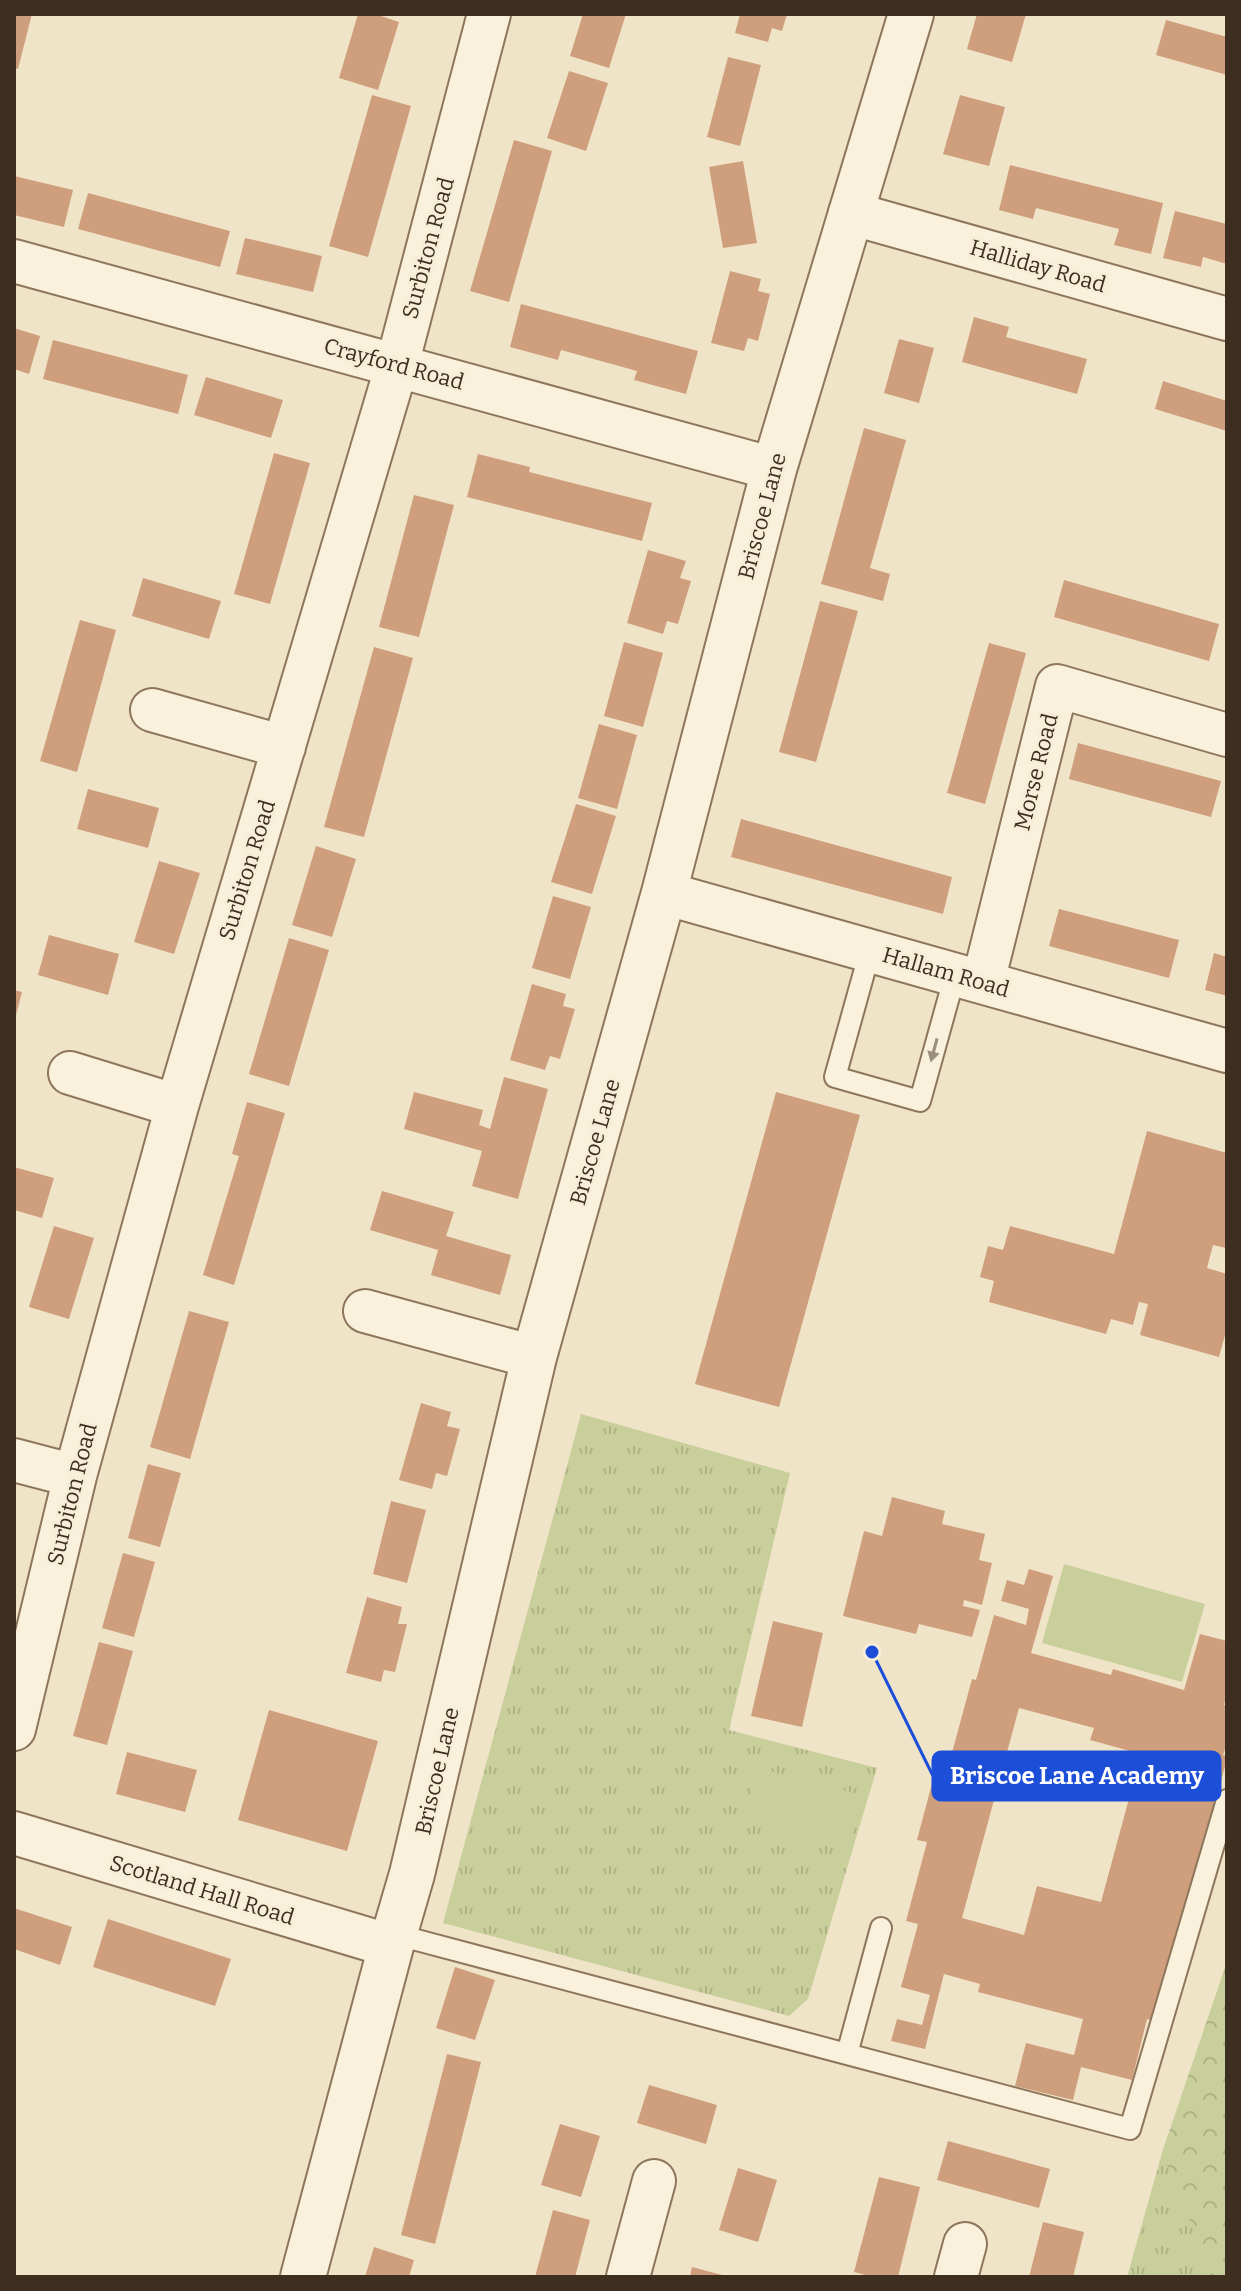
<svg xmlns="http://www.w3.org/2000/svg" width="1241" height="2291" font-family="Bitter,serif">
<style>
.grass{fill:url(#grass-tufts)}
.forest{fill:url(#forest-crowns)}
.pitch{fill:#c9cf9b}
.building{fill:#cf9f7d;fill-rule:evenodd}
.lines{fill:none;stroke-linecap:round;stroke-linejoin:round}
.service-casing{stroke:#8d765c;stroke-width:24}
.minor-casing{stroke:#8d765c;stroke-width:46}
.tertiary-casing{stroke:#8d765c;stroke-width:48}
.service{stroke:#faf1dc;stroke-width:20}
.minor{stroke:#faf1dc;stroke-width:42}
.tertiary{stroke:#faf1dc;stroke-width:44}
.oneway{fill:#9c907e}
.labels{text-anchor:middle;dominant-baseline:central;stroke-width:6;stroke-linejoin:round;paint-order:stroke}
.street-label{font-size:22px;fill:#3d2e20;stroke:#f7eed8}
.leader{fill:none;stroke:#1d4ed8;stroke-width:3}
.callout-dot{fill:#1d4ed8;stroke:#f7eed8;stroke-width:3}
.callout{fill:#1d4ed8;stroke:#1d4ed8;stroke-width:3}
.callout-label{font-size:24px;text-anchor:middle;font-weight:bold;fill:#fff}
</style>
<defs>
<pattern id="grass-tufts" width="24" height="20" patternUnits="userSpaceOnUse" patternTransform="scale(2)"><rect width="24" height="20" fill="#c9cf9b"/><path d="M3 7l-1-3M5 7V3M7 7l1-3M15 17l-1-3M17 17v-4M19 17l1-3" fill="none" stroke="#aeb285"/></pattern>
<pattern id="forest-crowns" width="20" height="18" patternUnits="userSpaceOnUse" patternTransform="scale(2)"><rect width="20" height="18" fill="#c9cf9b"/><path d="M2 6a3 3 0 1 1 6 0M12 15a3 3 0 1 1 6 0" fill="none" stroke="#aeb285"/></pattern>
</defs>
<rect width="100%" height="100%" fill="#f0e4c8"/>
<path class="grass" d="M581,1414l209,59 -61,257 148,38 -69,231 -19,17 -346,-93z
M1227,1962v315h-100l35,-124z"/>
<path class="forest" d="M1227,1962v315h-15l-50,-124z"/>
<path class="pitch" d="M1064,1564l141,40 -23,78 -140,-39z
M757,1768l105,27 -14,54 -105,-27z"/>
<path class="building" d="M14,14h18l-14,55 -4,-1z
M358,14h17l24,8 -21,68 -39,-12z
M583,14h43l-17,54 -39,-12z
M740,14h47l-5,17 -10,-3 -4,14 -33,-9z
M977,14h49l-14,48 -45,-13z
M1166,20l61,17v38l-71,-20z
M728,57l33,8 -21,81 -33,-9z
M569,71l39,12 -22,68 -39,-13z
M372,95l39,11 -43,151 -39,-11z
M960,95l45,12 -16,59 -46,-12z
M514,140l38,11 -43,151 -39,-11z
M743,161l14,82 -34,5 -14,-81z
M1010,165l153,38 -12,51 -37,-9 5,-16 -83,-21 -3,11 -34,-9z
M14,176l59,14 -9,37 -50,-12z
M88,193l142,38 -10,36 -142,-38z
M1175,211l52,13v40l-24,-7 -2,10 -38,-9z
M245,238l77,18 -9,36 -77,-18z
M730,271l31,8 -3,12 12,3 -12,47 -10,-3 -4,13 -33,-8z
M521,304l177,47 -12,43 -52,-14 3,-9 -76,-21 -3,10 -48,-13z
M974,317l35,10 -3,10 81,22 -10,35 -115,-32z
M14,328l26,8 -11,38 -15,-5z
M899,339l35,9 -15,55 -35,-10z
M53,340l135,35 -10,39 -135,-35z
M206,377l77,23 -12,38 -77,-23z
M1163,381l64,20v30l-72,-22z
M864,428l42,12 -36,128 20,6 -7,27 -62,-17z
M274,453l36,10 -40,141 -36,-10z
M478,454l52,13 -1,5 123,31 -10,38 -175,-44z
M414,495l40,10 -35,132 -40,-10z
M648,550l38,11 -6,17 11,3 -13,43 -11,-3 -4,13 -36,-11z
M143,578l78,23 -12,38 -77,-23z
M1064,580l155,44 -10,37 -155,-44z
M820,601l38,10 -42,151 -37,-10z
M80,620l36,10 -39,142 -37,-11z
M624,642l39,11 -20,74 -39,-11z
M989,643l37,10 -41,151 -38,-11z
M374,647l39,11 -49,179 -40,-10z
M599,724l38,11 -20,74 -39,-11z
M1078,743l143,38 -10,36 -142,-38z
M88,789l71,19 -11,40 -71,-19z
M576,804l40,12 -24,78 -41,-12z
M741,819l211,58 -9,37 -212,-57z
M316,846l40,13 -24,78 -40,-12z
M159,861l41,12 -26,81 -40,-12z
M553,896l38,11 -21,72 -38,-11z
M1059,909l120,31 -10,38 -120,-32z
M49,935l70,19 -11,41 -70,-20z
M289,938l40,12 -40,136 -40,-12z
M1214,953l13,4v39l-22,-6z
M532,984l34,10 -3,12 12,3 -15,50 -10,-3 -5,14 -35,-10z
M14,990l8,2 -7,27h-1z
M504,1077l44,12 -30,110 -46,-13 10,-35 -78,-22 10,-37 69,18 -4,15 11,4z
M776,1092l84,23 -81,292 -84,-23z
M247,1102l38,11 -51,172 -31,-10 36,-119 -7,-2z
M1147,1131l80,22v91l-1,4 -13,-3 -6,23 20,6v54l-8,29 -79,-22 8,-31 -9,-2 -6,23 -22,-6 -5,15 -117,-32 5,-21 -14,-4 8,-31 15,4 7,-24 104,28z
M14,1167l40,11 -12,40 -28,-8z
M382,1191l72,21 -8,24 65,19 -11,40 -69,-20 7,-25 -68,-20z
M54,1226l40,12 -25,81 -40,-12z
M189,1311l40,11 -39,137 -40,-12z
M421,1403l30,9 -4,14 13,3 -13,47 -11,-3 -4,16 -33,-9z
M148,1464l33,9 -21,74 -32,-9z
M892,1497l53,14 -3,13 43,10 -6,26 13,3 -10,42 -18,-5 -1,6 17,4 -8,27 -53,-13 -3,10 -73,-18 21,-85 18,5z
M391,1501l35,9 -19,73 -34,-9z
M123,1553l32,9 -21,75 -32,-9z
M1029,1569l24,7 -22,77 80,22 2,-6 71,21 16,-56 27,7v52l-3,12h3v39l-4,11 4,1v3l-16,58 16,5v29l-22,-6 -49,177 -9,-3 -15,61 -51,-13 -8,33 -58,-14 11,-43 48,12 9,-36 -105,-27 2,-8 -36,-10 -19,75 -34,-8 6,-22 25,6 8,-30 -29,-8 17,-63 -12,-3 21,-79 -10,-2 22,-83 11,3 22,-81 4,1 18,-65 32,10 3,-16 -28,-8 6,-21 17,5zM1019,1708l75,20 -4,12 51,14 -40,148 -64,-16 -13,49 -62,-17z
M367,1597l35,10 -4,17h9l-12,48 -11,-2 -3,12 -35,-9z
M773,1621l50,12 -21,94 -51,-11z
M99,1642l34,9 -26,94 -34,-9z
M269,1710l109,31 -31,110 -109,-31z
M127,1752l70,18 -12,42 -69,-18z
M14,1908l58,19 -12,38 -46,-16z
M108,1919l123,40 -16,47 -122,-39z
M455,1967l40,13 -20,60 -39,-12z
M447,2054l34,8 -46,182 -34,-9z
M649,2085l68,20 -11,39 -69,-21z
M560,2124l40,12 -19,61 -40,-12z
M948,2141l102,28 -11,39 -102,-28z
M738,2168l39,12 -19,62 -39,-12z
M879,2177l41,10 -22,90h-25l-19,-5z
M553,2210l37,10 -15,57h-40z
M1043,2222l41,10 -11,45h-44z
M374,2247l40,13 -5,17h-44z
M692,2267l34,9v1h-36z"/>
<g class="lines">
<g class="service-casing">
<path id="service" d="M870,951l-35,126 85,24 35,-126
M394,1934l736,195 97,-329
M847,2054l34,-126"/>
</g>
<g class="minor-casing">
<path id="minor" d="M850,213l377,106
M14,261l760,208
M152,710l132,37
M664,893l563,158
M983,982l74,-296 170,49
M70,1073l107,33
M365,1311l169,46
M14,1460l61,16
M14,1729l61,-253 102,-370 220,-741 92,-351
M14,1833l377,113
M628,2277l26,-96
M956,2277l9,-33"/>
</g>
<g class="tertiary-casing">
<path id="tertiary" d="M303,2277l88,-331 21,-72 122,-517 130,-464 110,-424 137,-455"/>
</g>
<use href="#service" class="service"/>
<use href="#minor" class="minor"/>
<use href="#tertiary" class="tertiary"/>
</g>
<defs><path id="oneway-solid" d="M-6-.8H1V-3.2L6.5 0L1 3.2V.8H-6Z" transform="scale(2)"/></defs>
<use class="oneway" href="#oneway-solid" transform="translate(934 1050) rotate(105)"/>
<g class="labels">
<g class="street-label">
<text transform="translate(428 248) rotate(-75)">Surbiton Road</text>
<text transform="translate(1038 266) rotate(16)">Halliday Road</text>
<text transform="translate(394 364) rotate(15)">Crayford Road</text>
<text transform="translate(762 516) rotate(-75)">Briscoe Lane</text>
<text transform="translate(1036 772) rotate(-76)">Morse Road</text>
<text transform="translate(247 870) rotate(-73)">Surbiton Road</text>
<text transform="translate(946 972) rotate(16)">Hallam Road</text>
<text transform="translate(595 1142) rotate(-74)">Briscoe Lane</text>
<text transform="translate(72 1494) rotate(-76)">Surbiton Road</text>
<text transform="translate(437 1771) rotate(-77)">Briscoe Lane</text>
<text transform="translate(202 1890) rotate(17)">Scotland Hall Road</text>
</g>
</g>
<path class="leader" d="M872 1652L933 1776"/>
<circle class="callout-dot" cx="872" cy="1652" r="8"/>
<rect class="callout" x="933" y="1752" width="287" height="48" rx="8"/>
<g class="callout-label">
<text x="1077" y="1784">Briscoe Lane Academy</text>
</g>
<rect width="1241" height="2291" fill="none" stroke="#3d2e20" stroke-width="32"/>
</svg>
